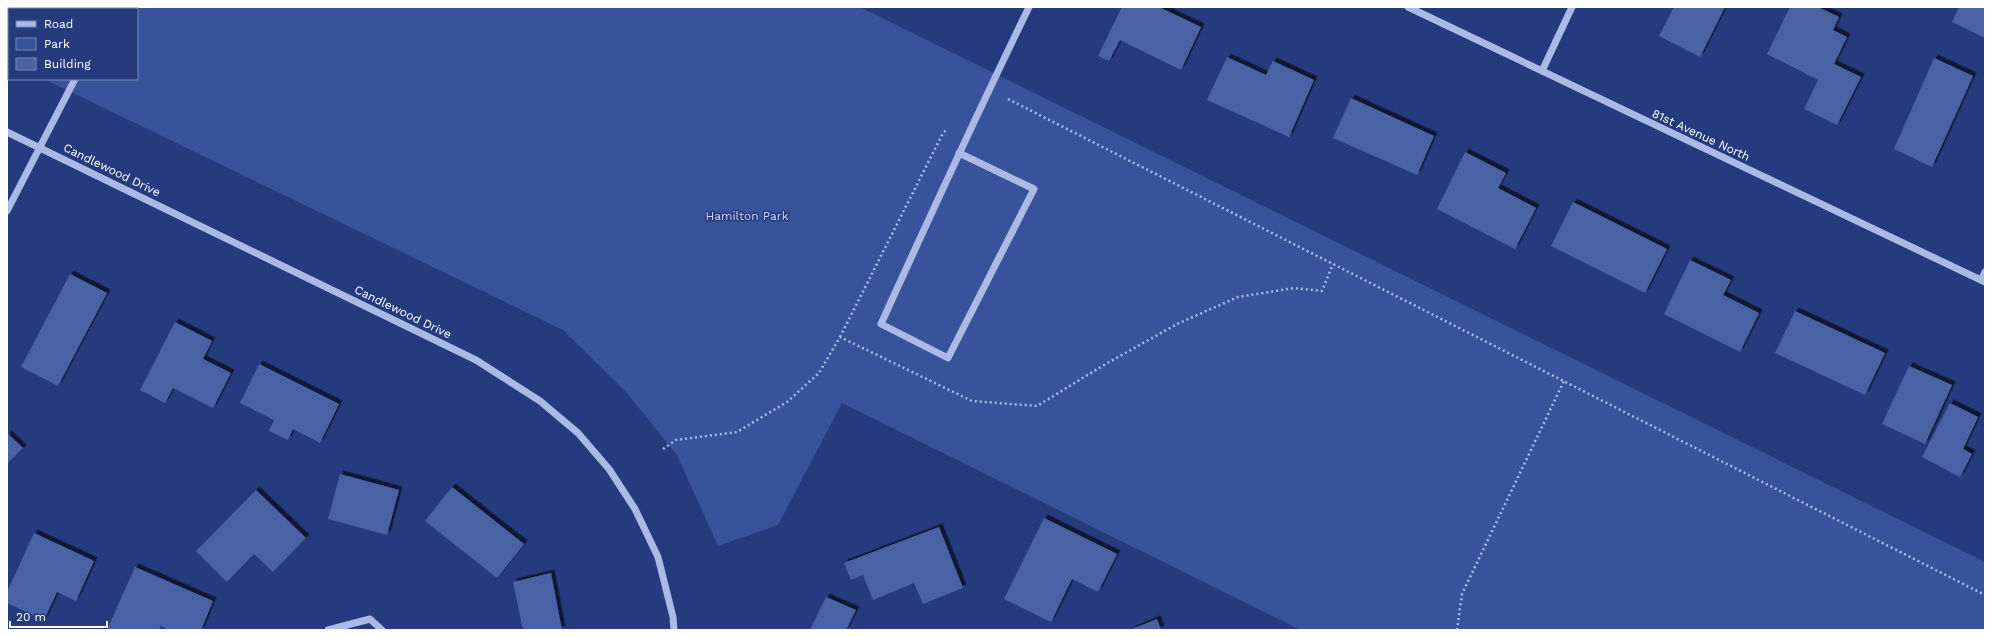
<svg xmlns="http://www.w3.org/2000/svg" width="1992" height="637" font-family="'Work Sans',sans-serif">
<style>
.green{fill:#38539b}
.building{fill:#4962a4;filter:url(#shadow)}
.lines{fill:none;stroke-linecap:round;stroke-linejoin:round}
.path{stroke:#aabae5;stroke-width:2.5;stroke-dasharray:2 3;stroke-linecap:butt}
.minor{stroke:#aabae5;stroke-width:7}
.labels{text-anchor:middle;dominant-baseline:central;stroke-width:3;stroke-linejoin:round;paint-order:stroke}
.street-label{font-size:12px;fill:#fff;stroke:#253b7d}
.park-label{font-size:12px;fill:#cdd8f4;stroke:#253b7d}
</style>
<defs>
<filter id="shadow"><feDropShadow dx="3.5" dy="-3.5" stdDeviation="0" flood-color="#0009"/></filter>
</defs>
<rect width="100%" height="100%" fill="#253b7d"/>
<path class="green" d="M7,7h853l1125,555v68h-684l-459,-227 -64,122 -60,21 -41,-91 -51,-63 -63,-62 -519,-251h93v-70h-128v53l-2,-1z"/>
<path class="building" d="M1122,7h37l42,20 -20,43 -61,-30 -11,21 -11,-5z
M1674,7h51l-25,50 -41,-21z
M1790,7h28l21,10 -6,13 14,7 -13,27 27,13 -24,48 -33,-16 14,-29 -51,-26z
M1959,7h26v31l-33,-16z
M1227,57l39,18 7,-14 41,19 -25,57 -82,-37z
M1934,58l39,18 -41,91 -38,-18z
M1351,98l83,38 -17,39 -84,-37z
M1465,152l41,21 -8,15 38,20 -21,41 -78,-40z
M1573,202l94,47 -22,44 -94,-47z
M1690,260l41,20 -8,15 36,18 -19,39 -76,-38z
M70,274l37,19 -49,93 -37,-19z
M1795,311l90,42 -20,42 -90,-42z
M175,322l37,19 -9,18 28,14 -18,35 -40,-20 -8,15 -25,-13z
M259,364l80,40 -19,39 -27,-14 -5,11 -19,-9 5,-11 -34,-17z
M1909,366l43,19 -27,59 -43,-20z
M1950,403l28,14 -15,32 9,5 -12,23 -38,-20z
M7,433l16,15 -16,16z
M340,474l59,16 -12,45 -59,-16z
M452,487l72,57 -27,34 -72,-57z
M256,490l50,48 -33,34 -19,-18 -27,28 -31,-31z
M1044,518l73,36 -19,38 -26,-13 -21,43 -47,-23z
M939,527l24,61 -40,16 -9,-21 -41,17 -10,-25 -12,5 -7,-17z
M34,533l60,28 -18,40 -19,-9 -13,28 -37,-17v-11z
M135,567l78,34 -12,29h-32l-8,-4 -2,4h-52z
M551,573l11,57h-39l-10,-48z
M826,597l30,13 -10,20h-36z
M1157,619l4,11h-31z"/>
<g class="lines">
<path class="path" d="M1008,99l977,496
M840,337l103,-204 3,-3
M663,449l13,-9 61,-8 50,-30 32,-29 21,-36 132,64 65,5 67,-41 73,-41 61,-27 56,-9 28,3 11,-27
M1457,630l5,-36 102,-213"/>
<path class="minor" d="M67,7l2,2
M1408,7l577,275
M1542,71l30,-64
M7,132l469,228 64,41 38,32 31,36 26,40 23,48 15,60 1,13
M959,153l75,36 -86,169 -67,-34c48,-106 97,-212 148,-317
M7,211l68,-132
M1981,280l4,-8
M328,630l42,-11 12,11"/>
</g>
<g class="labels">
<g class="street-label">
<text transform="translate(1701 135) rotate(25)">81st Avenue North</text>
<text transform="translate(112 170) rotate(26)">Candlewood Drive</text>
<text transform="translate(403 312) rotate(26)">Candlewood Drive</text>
</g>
<g class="park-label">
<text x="747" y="216">Hamilton Park</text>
</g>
</g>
<rect width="1992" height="637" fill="none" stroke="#ffffff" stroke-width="16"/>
<rect x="8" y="8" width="130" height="72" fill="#253b7d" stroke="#7c89b1"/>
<rect x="16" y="21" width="20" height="6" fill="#aabae5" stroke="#7c89b1"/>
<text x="44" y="28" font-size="12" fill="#ffffff">Road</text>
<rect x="16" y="38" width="20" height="12" fill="#38539b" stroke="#7c89b1"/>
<text x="44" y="48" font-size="12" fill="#ffffff">Park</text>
<rect x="16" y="58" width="20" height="12" fill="#4962a4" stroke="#7c89b1"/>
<text x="44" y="68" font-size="12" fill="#ffffff">Building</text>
<path d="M10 621v6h97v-6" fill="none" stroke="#ffffff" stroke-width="2"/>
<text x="16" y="621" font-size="12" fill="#ffffff" stroke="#253b7d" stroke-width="3" paint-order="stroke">20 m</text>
</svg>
